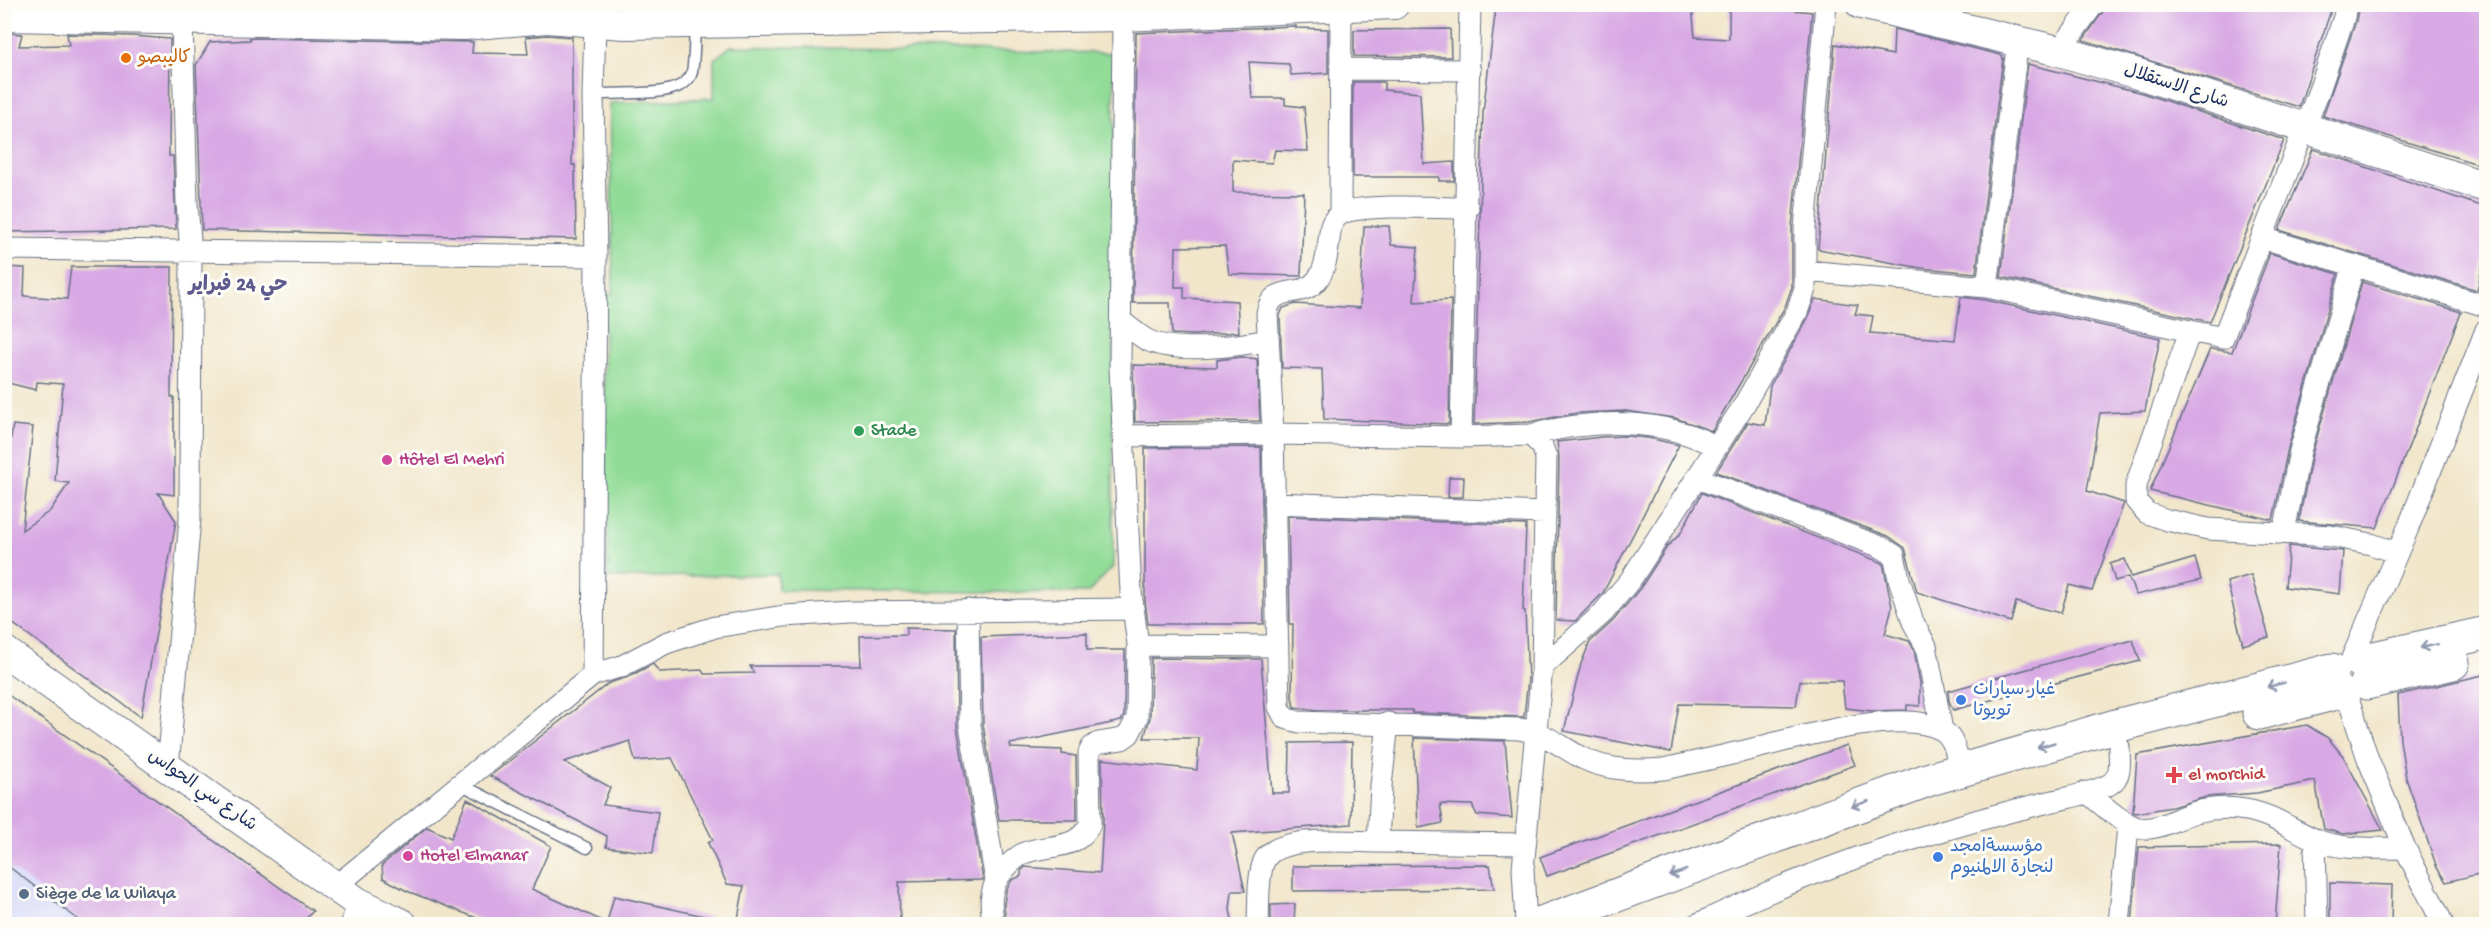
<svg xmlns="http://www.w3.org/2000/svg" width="2491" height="929" font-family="'Gochi Hand','Playpen Sans Arabic',sans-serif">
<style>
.built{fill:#d5d8f9}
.green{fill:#92dc98;stroke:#56867b;stroke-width:1.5}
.building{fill:#d8a9e4}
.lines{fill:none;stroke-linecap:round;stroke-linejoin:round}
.lane-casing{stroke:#666f84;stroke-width:13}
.street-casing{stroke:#666f84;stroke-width:23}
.secondary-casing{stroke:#666f84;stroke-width:32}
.primary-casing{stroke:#666f84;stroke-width:35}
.lane{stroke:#fff;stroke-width:10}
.street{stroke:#fff;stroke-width:21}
.secondary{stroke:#fff;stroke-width:30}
.primary{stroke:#fff;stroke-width:33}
.oneway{stroke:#8d97ae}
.food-dot{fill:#e8710a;stroke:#fdfcf7;stroke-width:2}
.leisure-dot{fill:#2e9e5b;stroke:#fdfcf7;stroke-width:2}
.hotel-dot{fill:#d1479c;stroke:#fdfcf7;stroke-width:2}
.shop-dot{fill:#3f7fe0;stroke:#fdfcf7;stroke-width:2}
.health-dot{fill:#e0444e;stroke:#fdfcf7;stroke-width:2}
.service-dot{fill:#5c6f8a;stroke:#fdfcf7;stroke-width:2}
.labels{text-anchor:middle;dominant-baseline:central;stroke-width:6;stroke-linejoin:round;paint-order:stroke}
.food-label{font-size:18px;fill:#c56008;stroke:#fdfcf7;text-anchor:start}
.street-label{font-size:18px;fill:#1b2f5e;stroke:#fdfcf7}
.leisure-label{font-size:18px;fill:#27864d;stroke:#fdfcf7;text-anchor:start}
.hotel-label{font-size:18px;fill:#b23c85;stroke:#fdfcf7;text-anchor:start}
.shop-label{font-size:18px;fill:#366cbe;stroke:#fdfcf7;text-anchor:start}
.health-label{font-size:18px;fill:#be3a42;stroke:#fdfcf7;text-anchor:start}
.service-label{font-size:18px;fill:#4e5e75;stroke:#fdfcf7;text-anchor:start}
.neighbourhood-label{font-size:20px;font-weight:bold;fill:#5d5a8d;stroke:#fdfcf7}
</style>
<rect width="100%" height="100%" fill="#fdfcf7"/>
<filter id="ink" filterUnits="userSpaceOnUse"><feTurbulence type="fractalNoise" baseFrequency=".0167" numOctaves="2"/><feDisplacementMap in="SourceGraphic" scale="12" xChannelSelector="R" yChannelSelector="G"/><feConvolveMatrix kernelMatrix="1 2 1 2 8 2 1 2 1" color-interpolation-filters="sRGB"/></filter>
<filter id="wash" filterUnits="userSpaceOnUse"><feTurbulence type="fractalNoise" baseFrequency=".008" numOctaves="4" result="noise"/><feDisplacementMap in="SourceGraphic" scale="24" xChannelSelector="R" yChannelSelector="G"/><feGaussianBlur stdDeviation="1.35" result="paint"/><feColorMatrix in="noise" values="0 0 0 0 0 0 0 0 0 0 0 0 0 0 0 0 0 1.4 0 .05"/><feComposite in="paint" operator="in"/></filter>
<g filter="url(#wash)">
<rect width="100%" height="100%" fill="#f1e6ca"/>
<path class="built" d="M5,863l79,61h-79z"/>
<path class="green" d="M731,46l383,7 -1,514 -25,26 -310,-3v-16l-170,4 -5,-284 10,-1 -3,-190 104,-5v-39z"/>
<g id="blocks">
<path class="building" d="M298,4h138v3z
M1501,4h152l39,3 3,30 34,2v-35l83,8 -20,215v60l-7,20 -73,124 -37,-13 -49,-7 -49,2 -48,9 -55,2 9,-312 13,-105z
M2108,4h225l-34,103 -216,-67z
M2359,4h128v163l-164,-51 33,-95z
M1296,26v2l32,1v44l-37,2 -2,-11 -40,-2 3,36h33v7l19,2 4,44 -33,-1 -3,13 -39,-3v32l71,1 -3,83 -72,-2 -4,-28 -49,1 -1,40h9v11l53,3 2,31 -45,3 -22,-1 -2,-31h-37l3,-270z
M1450,29l1,28 -97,-1v-26z
M1894,29l107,26 2,3 -27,215 -55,-5 -103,-19 17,-205 58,11z
M4,33l18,1 -3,12 50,-1 -2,-11 65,2 38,3 -1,117h4l3,73 -172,3z
M547,35l25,2v128h3l1,74 -374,-9 -6,-165 14,-23 40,-2v-2l223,4 -1,11 56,1 -2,-17z
M2028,64l114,29 142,47 -74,182 -209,-45z
M1353,82h31v8l36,3 4,71 30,-2v19h-15v-4h-86z
M2313,149l174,59v38l-10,44 -198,-60z
M1364,226h25l2,19 27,2 -4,55 37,-2 -2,124 -125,-5 -2,-50 -40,-1 -2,-53 3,-7 12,-4 65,4z
M2270,253l68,21 -50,174 -15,72 -123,-29 60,-142 22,3z
M4,267l21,1 -1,28 43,3 4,-32h101l-1,130h3v98l-16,-2 18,28 -35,196 -137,-100v-135l9,-57 20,2 -11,103 28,-19 19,-28 -14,-2 8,-97 -26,-2 -1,8 -32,-8z
M2362,282l99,30 -84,216 -78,-7 13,-67z
M1961,297l24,3 175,38 -15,73 -45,2 -13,78 37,12 -32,88 -23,-6 -8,28 -45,-11 -5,20 -94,-30 -12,-44 -17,-12 -172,-64 32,-50 17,3 5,-39 38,-68 7,-19 43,6 -3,9 18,2 -3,17 85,7z
M1242,357l15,2 3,62 -125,1 -2,-57 84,2v-7z
M1625,436l23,2 31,7 -76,148 -28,28 -19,-1 3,-163 -2,-15 45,-5z
M1261,447l3,177h-116l-3,-23v-153z
M1449,477h15l-1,20h-15z
M1702,493l181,70 9,44 -7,27 24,7 5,9 6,33v23l-13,-1v5l-34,1 -28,-3 -3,-27h-42l-4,25 -117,-2 -8,48 -107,-21 17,-67 9,-22 23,-21 28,-34 26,-40 13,-13z
M1288,516l238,9 -3,85 2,1 3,68 -4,38 -111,-4 -1,-3h-94l-24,-3 -2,-11 1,-72h-3z
M2289,546l54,5 -3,43 -55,-7z
M2195,558l6,22 -65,15 -8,-18 -13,4 -5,-17 15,-5 6,18z
M2251,575l18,62 -26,8 -16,-63z
M906,628l50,1 1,98 26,153 -84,2 1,42h-163l7,-38 -17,-2 -19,-41 5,-3 -41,-82 -37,3 -5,-20 -66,21 46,25 -7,18 55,7 -5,41 -47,-6 1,-11 -117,-60 119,-93 19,-6 25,-13 6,8 43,-2 2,4 50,-1 -4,-7h111l-1,-30 46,-1z
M1087,633v17h38l-1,65 -3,6 -111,23 1,4 51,2v4l14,2 1,64h-78l-16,-96 -2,-87z
M2133,640l7,21 -187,49 -4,-9 -1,-10z
M1151,658l110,1 11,134h17l1,-50 62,-1 -1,82 -119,9 13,58h-13l-2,19 3,14h-227l-2,-20 2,-13 6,-11 9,-4v-5l4,-4 75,6 3,-52 -1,-62 95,11 2,-32h-55l6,-20z
M2487,674v198l-41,10 -9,-14 -31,-90 -6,-38 -2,-45z
M4,692l309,219 -12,13h-217l-80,-61z
M2307,725l21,13 15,18 40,74 -40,4 -19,-5 -9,-48 -58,12 -51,4 -34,10 -36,6 -3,-1 4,-57z
M1414,738l91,3 7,77 -35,-3 -5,-10 -32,-1 3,19 -25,5z
M1847,745l8,20 -308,111 -7,-19z
M467,799l84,47 -19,43 75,34 7,-27 99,22 -1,6h-220l-85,-33 -24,-13 -1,-13 45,-38 24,11z
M2281,844l-6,80h-143l7,-77z
M1490,865l4,24 -201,2v-25z
M2330,883l62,2 -1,39h-61z
M1295,904l-1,20h-23v-19z"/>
</g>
</g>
<g filter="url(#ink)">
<use href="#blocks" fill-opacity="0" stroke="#666f84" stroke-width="1.5"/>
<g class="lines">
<g class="lane-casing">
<path id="lane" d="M593,95c24,-5 85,6 98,-20 4,-10 3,-39 4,-51
M460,784l127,64"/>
</g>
<g class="street-casing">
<path id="street" d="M1470,4l-9,433 70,-2 11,11 4,11 -4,210 -19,202 3,55
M2346,4l-2,13 -24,71 -97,250 -33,-7 -54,154v16l11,12 20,7 41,9 123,7 40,8 26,9
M2059,51l35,-47
M1343,69l127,1
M1468,208c-35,0 -88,-4 -120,3 -8,2 -14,7 -17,15 -3,16 -3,41 -14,54 -15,20 -45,2 -50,33l6,121 6,273 6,11 14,4 220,7c28,4 39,16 63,29 26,13 54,13 82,11 26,-6 51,-11 76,-17 46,-11 160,-46 202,-22 13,8 15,26 17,40
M1340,214l1,-206
M2263,238l223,68
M4,249l592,7
M1805,271l182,16 203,44
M1987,287l31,-247
M1121,321c8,6 17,14 26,19 29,14 90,6 121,0
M1531,435c61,-16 130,-18 186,12
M1123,436l150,-2 188,3
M1697,478l184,69 13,8 5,24 14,43 13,24 16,84
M1274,503l271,10
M2284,532l16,-81 54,-186
M968,610l2,115 26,156
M1138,645l140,1
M2352,658l56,-130 78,-198
M1542,667l61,-54 28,-34 113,-174 53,-93 8,-23v-61l21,-224
M593,675l29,-9 44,-23 49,-16 69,-11 67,-4 283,-3
M2347,695l21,64 37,89 38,76
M168,767l22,-248 1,-267 -4,-48 -5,-184
M2086,792c14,10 37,33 53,36 20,3 38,-11 57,-16 16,-4 33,-5 50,-2 25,4 45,19 68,29 27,12 63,9 91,9
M2315,840l2,84
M1378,842l146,2
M336,886l257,-211 3,-419 -3,-161 2,-72
M352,924l5,-22
M994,924c-4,-18 -5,-33 6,-49 6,-8 15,-17 24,-22 23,-9 54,-2 66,-29l-1,-71 3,-6 6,-4 24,-4 7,-5 8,-16 1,-73 -7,-53 -11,-223 3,-353
M1258,924c1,-17 -1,-50 7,-65 15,-25 87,-17 113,-17l3,-56 7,-63
M1698,924c80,-38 164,-71 250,-95 33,-10 67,-19 101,-27 19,-5 43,-8 61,-18 13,-8 9,-25 9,-37
M2119,924l9,-98"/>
</g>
<g class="secondary-casing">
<path id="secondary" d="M1861,4l198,47 86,25 341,111
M4,16l460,9 83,-7 77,6 499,-8 271,-12
M4,651l353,251 45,22"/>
</g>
<g class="primary-casing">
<path id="primary" d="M2360,661l126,-28
M2367,683l86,-20
M2259,713l81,-21
M1539,924l391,-145 182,-52 220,-57"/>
</g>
<use href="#lane" class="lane"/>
<use href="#street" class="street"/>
<use href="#secondary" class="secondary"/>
<use href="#primary" class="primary"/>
</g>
<defs><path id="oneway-shaft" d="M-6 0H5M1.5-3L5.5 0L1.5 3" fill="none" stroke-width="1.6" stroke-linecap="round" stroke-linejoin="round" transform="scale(1.5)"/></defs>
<g class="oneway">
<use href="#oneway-shaft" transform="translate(2429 646) rotate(168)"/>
<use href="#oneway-shaft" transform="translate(2276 685) rotate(165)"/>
<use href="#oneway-shaft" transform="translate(2046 745) rotate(164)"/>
<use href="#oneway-shaft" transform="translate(1860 804) rotate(160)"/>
<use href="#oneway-shaft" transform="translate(1678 873) rotate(160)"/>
</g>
</g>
<circle class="food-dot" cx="126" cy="58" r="6"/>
<circle class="leisure-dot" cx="859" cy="431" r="6"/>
<g class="hotel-dot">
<circle cx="387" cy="460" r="6"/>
<circle cx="408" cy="856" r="6"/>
</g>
<g class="shop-dot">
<circle cx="1961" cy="700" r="6"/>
<circle cx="1938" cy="857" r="6"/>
</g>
<path class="health-dot" d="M2171 766h6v6h6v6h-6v6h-6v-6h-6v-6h6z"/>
<circle class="service-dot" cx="24" cy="894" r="6"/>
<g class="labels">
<g class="food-label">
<text x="138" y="58">كاليبصو</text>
</g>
<g class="street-label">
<text transform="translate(2176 87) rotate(18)">شارع الاستقلال</text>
<text transform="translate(202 791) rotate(35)">شارع سي الحواس</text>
</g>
<g class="leisure-label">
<text x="871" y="431">Stade</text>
</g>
<g class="hotel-label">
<text x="399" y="460">Hôtel El Mehri</text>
<text x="420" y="856">Hotel Elmanar</text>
</g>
<g class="shop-label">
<text x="1973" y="690">غيار سيارات<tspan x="1973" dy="21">تويوتا</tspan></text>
<text x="1950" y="847">مؤسسةامجد<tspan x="1950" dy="21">لنجارة الالمنيوم</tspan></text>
</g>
<g class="health-label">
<text x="2188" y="775">el morchid</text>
</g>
<g class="service-label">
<text x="36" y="894">Siège de la Wilaya</text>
</g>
<g class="neighbourhood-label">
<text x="238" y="286">حي 24 فبراير</text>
</g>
</g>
<rect width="2491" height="929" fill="none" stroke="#fdfcf7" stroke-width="24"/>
</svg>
